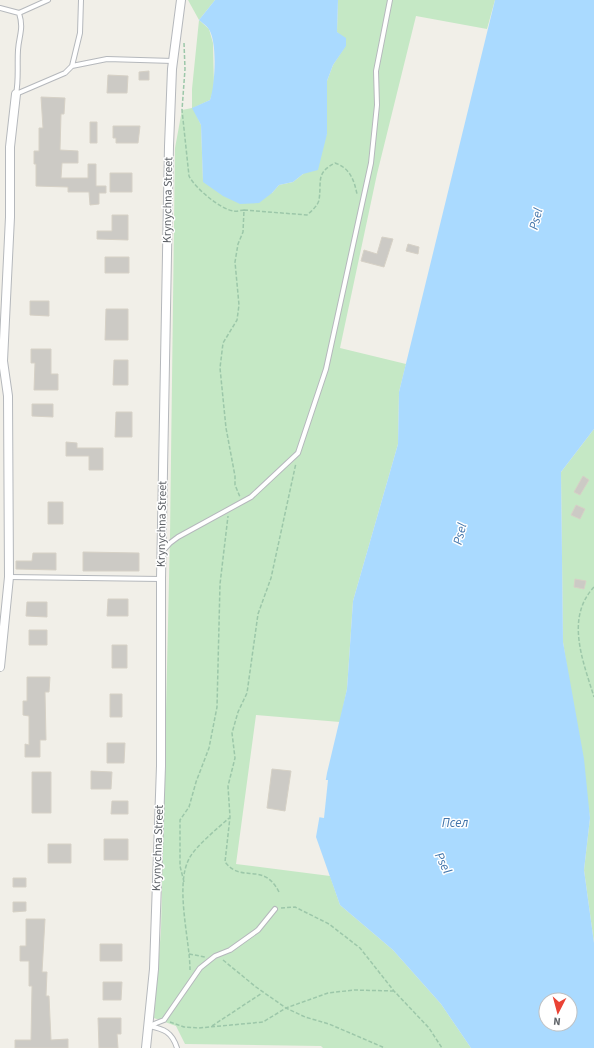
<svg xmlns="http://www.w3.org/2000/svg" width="594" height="1048" font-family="'Source Sans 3',sans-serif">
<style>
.green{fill:#c5e8c5}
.water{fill:#aadaff;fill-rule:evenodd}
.pier{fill:#f1efe8}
.building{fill:#cccac5;stroke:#d6d1c6}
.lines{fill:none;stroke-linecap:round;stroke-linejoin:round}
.service-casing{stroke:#b5b8bc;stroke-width:6}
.minor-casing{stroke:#b5b8bc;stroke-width:10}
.path{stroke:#9cc7a9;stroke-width:1.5;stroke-dasharray:4 2;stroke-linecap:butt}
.service{stroke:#fff;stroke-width:4}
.minor{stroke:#fff;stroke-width:8}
.labels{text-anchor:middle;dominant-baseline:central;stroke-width:3;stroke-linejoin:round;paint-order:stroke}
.street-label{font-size:12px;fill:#5f6368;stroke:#fff}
.water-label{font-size:13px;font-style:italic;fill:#4174aa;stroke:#fff}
</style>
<rect width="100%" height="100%" fill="#f1efe8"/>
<path class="green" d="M188,0h27l-16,20 10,9 4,14 1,45 -4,12 -17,8 8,17 2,56 69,12 7,-8 14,-3 10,-8 24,-40v-53l6,-16 13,-20 -9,-13 1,-32h157l-8,29 -71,-13 -39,158 -37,174 66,16 -7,28 -1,52 -45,157 -6,88 -7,33 -84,-7 -20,149 94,12 10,29 53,45 48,54 30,44h-148l-2,-2 -136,-2 -9,-18 -22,-8 7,-88 9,-394 5,-388 7,-38 10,-2v-19l7,-69z
M594,429v514l-10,-73 6,-52 -27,-176 -2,-170z"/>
<path class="water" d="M215,0h123l-1,32 9,6v8l-13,19 -6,16v53l-9,36 -15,4 -10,8 -14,3 -7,8 -13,10 -19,1 -17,-8 -20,-14 -2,-57 -9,-17 18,-8c5,-14 8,-60 -2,-72 -2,-3 -6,-5 -9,-8z
M495,0h99v429l-33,43 2,170 21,117 6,59 -6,52 10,73v105h-123l-30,-44 -48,-54 -53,-45 -24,-68 11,-64 20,-84 6,-88 45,-157 1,-52zM546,1000h24v24h-24z"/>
<path class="pier" d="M324,780h4l-4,38 -6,-1z"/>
<path class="building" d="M149,71v9h-10v-8z
M108,75l20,1 -1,17h-20z
M41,97l24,1 -1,16h-3l-1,36 18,1v12h-16l-1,15h27v-14h8v22h10v7h-7v11l-9,1 -1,-13h-21v-5l-32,-1v-22h-2v-13h5v-23h4z
M90,122h7v21h-7z
M113,126h27l-2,17h-22v-5h-3z
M110,173h22v19h-22z
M112,215h16v25l-31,-1v-8h15z
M382,237l11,2 -9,28 -23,-6 3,-11 13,4z
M408,244l11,3 -1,7 -12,-3z
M105,257h24v16h-24z
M30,301h19v15l-19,-1z
M106,309h22v31h-23z
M31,349h20v25h7v16h-24l1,-27h-4z
M114,360h14v25h-15z
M32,404h21v13l-21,-1z
M116,412h16v25h-17z
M66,442l11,1v5h26v22h-14v-14h-23z
M583,476l6,4 -9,15 -6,-3z
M48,502h15v22h-15z
M576,505l9,4 -5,10 -9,-4z
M83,552l56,1v18h-56z
M33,553h23v17l-40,-1v-8h16z
M575,579l11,2 -2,8 -10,-2z
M108,599h20v17h-21z
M27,602h20v15l-21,-1z
M29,630h18v15h-18z
M112,645h15v23h-15z
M27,677h23l-1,15h-4l1,48h-6v17h-15v-13l4,1v-29l-6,-1v-14h4z
M110,694h12v23h-12z
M107,743h18l-1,20h-17z
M272,769l19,2 -6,40 -18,-3z
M91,771l21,1 -1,17h-20z
M32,772h19v41h-19z
M112,801h16v13h-17z
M104,839h24v21h-24z
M48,844h23v19h-23z
M13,878h13v9h-13z
M13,902h13v9l-13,1z
M26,919h19l-3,53h5l-1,24h3l2,44 17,-1v9h-53v-8h16l1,-54h-3v-25h-9v-15h6z
M100,944h22v17h-22z
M103,982h19l-1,18h-18z
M98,1018h23v16h-4l1,14h-19z"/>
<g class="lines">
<g class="service-casing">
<path id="service" d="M0,8l19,5 29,-13
M72,66l8,-33 1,-33
M16,94l49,-21 7,-7 35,-7 66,2
M16,94c3,-15 1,-29 2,-44 1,-15 6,-21 1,-37
M162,552l8,-9 8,-6 73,-40 47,-44 28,-84 45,-206 6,-58 -1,-34 14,-71
M9,577l152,2
M149,1026l15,-6 36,-52 15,-12 15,-6 28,-20 17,-21
M149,1026c15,3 23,6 28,22"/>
</g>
<g class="minor-casing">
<path id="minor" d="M0,667l9,-90 -1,-181 -5,-35 7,-144v-70l6,-53
M146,1048l8,-79 7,-203v-187l8,-433 3,-77 9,-69"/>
</g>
<path class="path" d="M184,43l1,26 -3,41 7,66c6,12 32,34 45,35 3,1 7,-1 10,-1l-1,22 -5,12 -3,18 4,43 -2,15 -14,23 -3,25 6,60 9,48v9l5,12
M244,210l63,5c5,-4 11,-10 12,-15 3,-18 -4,-27 16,-37 15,5 19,17 22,31
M594,587c-29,31 -11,74 0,110
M184,882l-4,-16v-46l9,-13 7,-25 13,-34 8,-41 3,-123 8,-68
M279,892c-16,-31 -37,-8 -54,-30l5,-45 -2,-31 7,-28 -3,-25 6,-21 9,-19 11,-79 13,-36 25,-115
M281,908l14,-1 34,17 31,24 34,43 35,37 13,20
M189,954l16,3
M223,960l33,27 30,21 42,-15 26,-3 40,1
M190,970c0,-30 -16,-86 0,-113 8,-13 27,-28 39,-39
M170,1022l14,5 15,1 64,-6 23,-14 19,9 24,7 56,24
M212,1026l50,-33"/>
<use href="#service" class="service"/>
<use href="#minor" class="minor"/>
</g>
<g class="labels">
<g class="street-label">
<text transform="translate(168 200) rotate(-89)">Krynychna Street</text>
<text transform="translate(162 524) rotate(-89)">Krynychna Street</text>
<text transform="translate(158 848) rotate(-88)">Krynychna Street</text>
</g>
<g class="water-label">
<text transform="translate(536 219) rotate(-76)">Psel</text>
<text transform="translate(460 534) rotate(-76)">Psel</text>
<text x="455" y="823">Псел</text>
<text transform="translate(443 863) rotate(63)">Psel</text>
</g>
</g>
<g transform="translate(558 1012) rotate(186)"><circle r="19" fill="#ffffff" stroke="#bfc1c3"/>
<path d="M0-3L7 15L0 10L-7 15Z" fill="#ea4335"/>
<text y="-6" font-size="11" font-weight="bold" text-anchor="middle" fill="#5f6368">N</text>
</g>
</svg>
